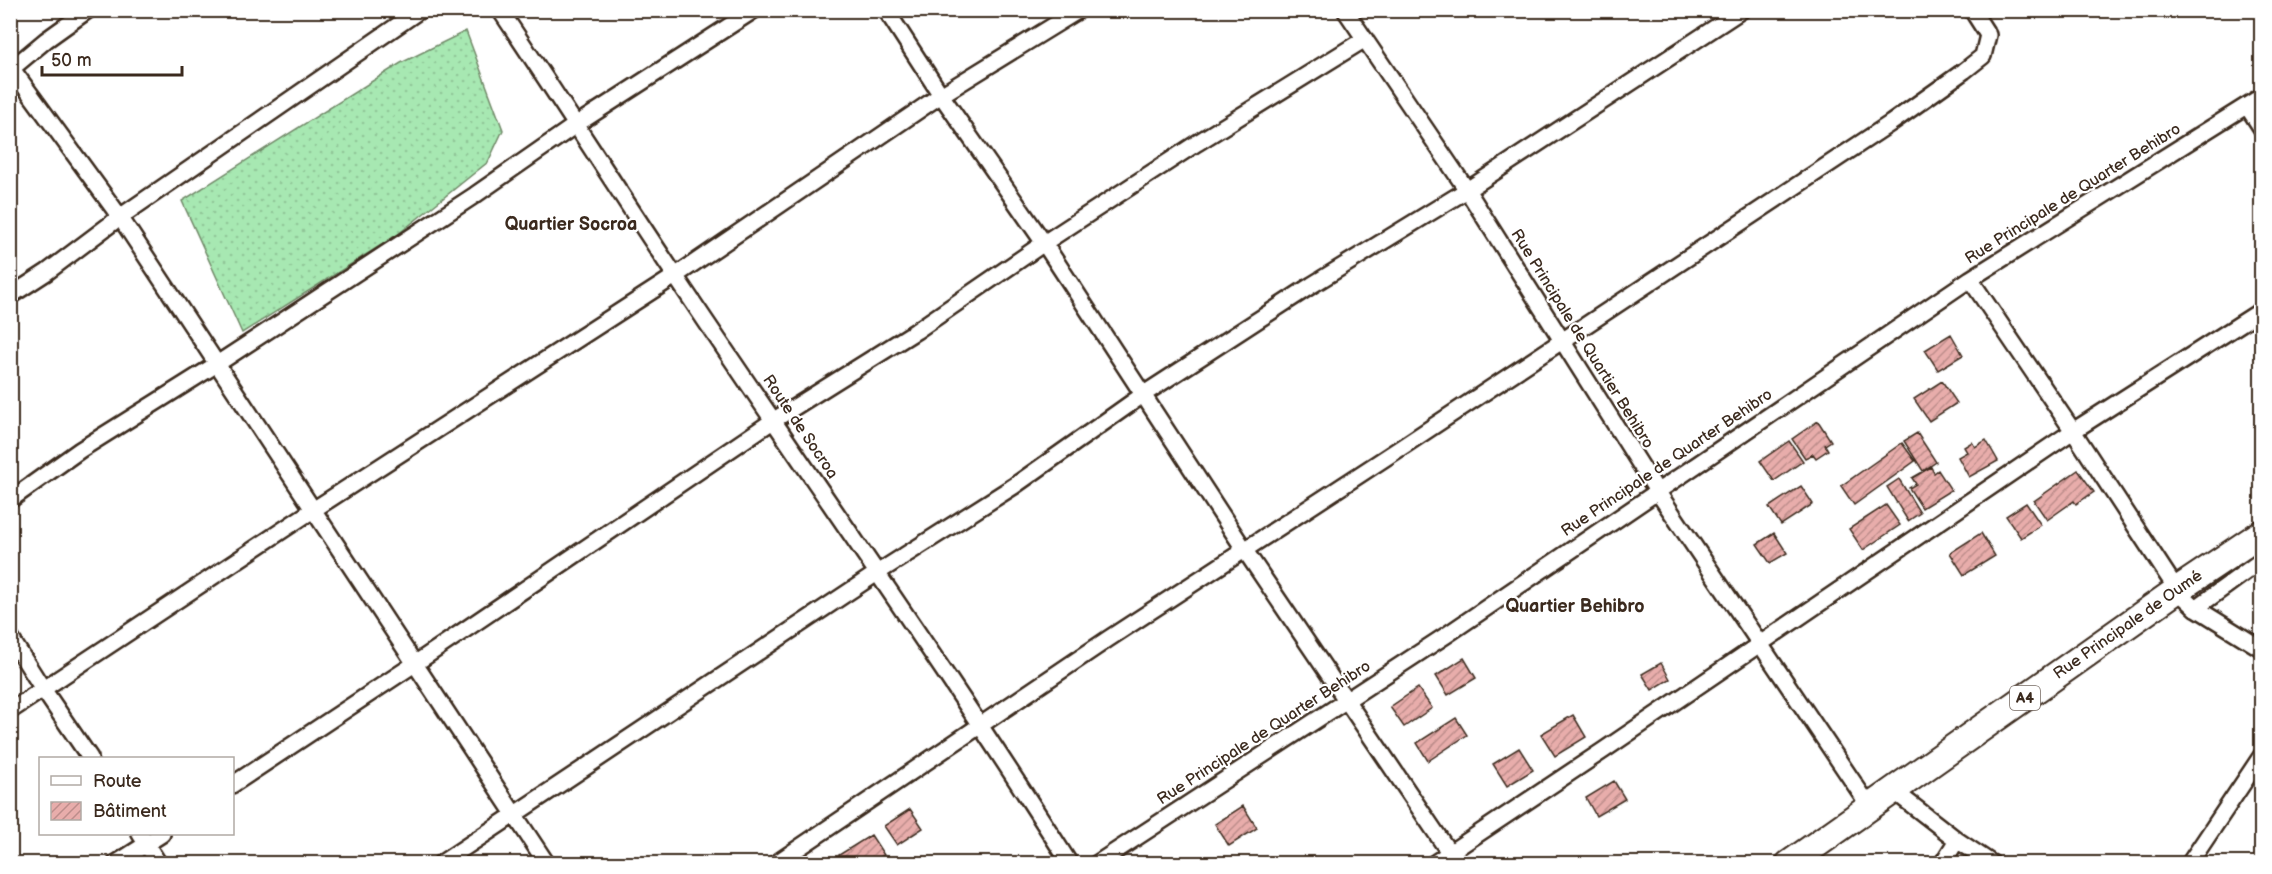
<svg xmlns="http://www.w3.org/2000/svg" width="2272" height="874" font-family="'Balsamiq Sans',sans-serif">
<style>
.grass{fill:url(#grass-dots);stroke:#718968;stroke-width:1.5}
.building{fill:url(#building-hatch);stroke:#3b2a1e;stroke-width:1.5}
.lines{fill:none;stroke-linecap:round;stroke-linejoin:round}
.street-casing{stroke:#3b2a1e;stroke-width:20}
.primary-casing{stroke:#3b2a1e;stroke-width:30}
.street{stroke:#fff;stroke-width:15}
.primary{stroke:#fff;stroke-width:26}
.labels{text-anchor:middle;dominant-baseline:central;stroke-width:4.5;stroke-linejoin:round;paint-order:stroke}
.shield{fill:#fff;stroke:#766a62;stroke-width:1.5}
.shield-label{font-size:15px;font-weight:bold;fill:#3b2a1e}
.street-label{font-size:16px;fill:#3b2a1e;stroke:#fff}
.neighbourhood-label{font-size:18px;font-weight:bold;fill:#3b2a1e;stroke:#fff}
</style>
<defs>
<pattern id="grass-dots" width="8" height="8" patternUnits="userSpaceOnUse" patternTransform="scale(1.5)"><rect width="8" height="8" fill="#a7e8b2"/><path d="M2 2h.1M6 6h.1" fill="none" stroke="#91c799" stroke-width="1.8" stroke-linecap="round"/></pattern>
<pattern id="building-hatch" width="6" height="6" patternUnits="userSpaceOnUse" patternTransform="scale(1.5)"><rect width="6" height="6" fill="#e8adab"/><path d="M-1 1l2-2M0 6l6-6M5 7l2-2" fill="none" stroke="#bd8d8b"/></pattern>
</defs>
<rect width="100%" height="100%" fill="#fff"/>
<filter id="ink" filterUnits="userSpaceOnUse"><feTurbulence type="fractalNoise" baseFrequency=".0167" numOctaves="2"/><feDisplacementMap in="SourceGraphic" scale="12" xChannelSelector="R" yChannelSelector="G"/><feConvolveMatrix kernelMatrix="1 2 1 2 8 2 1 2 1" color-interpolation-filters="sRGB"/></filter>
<g filter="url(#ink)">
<path class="grass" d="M466,31l37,99 -15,32 -91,73 -155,98 -60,-132 219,-138z"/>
<path class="building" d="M1951,334l12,21 -25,15 -13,-20z
M1942,381l15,22 -28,18 -15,-22z
M1818,421l13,20 -6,4 3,5 -12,8 -3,-4 -8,4 -13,-19z
M1917,433l19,29 -13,9 -19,-30z
M1986,440l12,21 -29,16 -11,-20 9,-5 -3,-5 8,-5 3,5z
M1789,441l14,20 -29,20 -14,-20z
M1902,443l13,18 -61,44 -13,-19z
M1931,467l3,6 4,-3 13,20 -29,18 -13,-20 7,-4 -4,-6z
M2078,470l16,22 -18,12 -2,-3 -27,19 -13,-19z
M1899,479l21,34 -12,8 -21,-34z
M1801,486l12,18 -32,21 -12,-18z
M2026,503l15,22 -20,13 -15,-22z
M1886,505l14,20 -37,25 -14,-21z
M1774,533l13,20 -17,10 -13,-19z
M1981,533l14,23 -31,19 -14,-22z
M1464,658l12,20 -28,17 -12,-19z
M1661,663l9,16 -18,11 -10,-16z
M1418,688l14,20 -28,19 -14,-20z
M1573,715l13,22 -31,19 -14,-22z
M1456,718l11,17 -39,26 -11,-18z
M1519,748l14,22 -26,16 -14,-22z
M1614,781l11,18 -29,17 -10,-18z
M1243,806l14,22 -28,18 -14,-22z
M910,809l13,19 -26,17 -13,-19z
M871,835l13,20 -13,9h-27l-5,-9z"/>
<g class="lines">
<g class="street-casing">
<path id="street" d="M500,10c60,89 117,179 176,267 131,196 268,388 394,587
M886,10l55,85 138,-85
M1345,10l122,180 190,301 213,316
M12,69l108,148 427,647
M10,70l36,-30 42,-30
M2247,106l15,23
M1970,279l103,152 104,159 19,18 66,41
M10,296l37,-24 73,-55 300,-207
M10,500l70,-50 137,-86 258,-169 102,-71 177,-114
M2196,608l66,-48
M10,637l33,52 47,69
M10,711l303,-201 362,-234 266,-181 103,148 200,306 213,315
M232,785l184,-122 358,-243 142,-89 128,-88 153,-100 168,-104
M1894,791l63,49 36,24
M140,834l19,30
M115,864l47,-30
M440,864l437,-291 137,-87 130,-92 168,-109 155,-95 275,-180
M775,864l333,-225 291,-190 492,-326 73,-52 19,-15 5,-21 -16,-25
M1096,864l352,-230 522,-355 292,-183
M1433,864l171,-114 469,-319 189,-121
M1942,864l15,-24
M2189,864l73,-109"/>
</g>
<g class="primary-casing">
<path id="primary" d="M1789,864l388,-274 85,-57"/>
</g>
<use href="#street" class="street"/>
<use href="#primary" class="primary"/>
</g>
</g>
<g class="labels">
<rect class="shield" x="2010" y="686" width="30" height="24" rx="4.5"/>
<g class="shield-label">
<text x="2025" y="698">A4</text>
</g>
<g class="street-label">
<text transform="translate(2073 194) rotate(-32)">Rue Principale de Quarter Behibro</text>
<text transform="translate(1582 339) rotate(58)">Rue Principale de Quartier Behibro</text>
<text transform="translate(800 427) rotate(56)">Route de Socroa</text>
<text transform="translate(1667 463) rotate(-34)">Rue Principale de Quarter Behibro</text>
<text transform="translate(2128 625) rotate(-35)">Rue Principale de Oumé</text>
<text transform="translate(1264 733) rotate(-33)">Rue Principale de Quarter Behibro</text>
</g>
<g class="neighbourhood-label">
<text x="571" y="224">Quartier Socroa</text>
<text x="1575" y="606">Quartier Behibro</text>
</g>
</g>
<rect width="2272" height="874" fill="none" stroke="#fff" stroke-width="36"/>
<rect x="18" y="18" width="2236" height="838" fill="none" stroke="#3b2a1e" stroke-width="2" filter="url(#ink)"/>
<rect x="39" y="757" width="195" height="78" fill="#ffffff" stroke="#b1aaa5" stroke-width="1.5"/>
<rect x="51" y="776" width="30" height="9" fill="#ffffff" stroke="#b1aaa5" stroke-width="1.5"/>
<text x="93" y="787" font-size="18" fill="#3b2a1e">Route</text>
<rect x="51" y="802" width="30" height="18" fill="url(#building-hatch)" stroke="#b1aaa5" stroke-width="1.5"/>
<text x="93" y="817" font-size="18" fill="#3b2a1e">Bâtiment</text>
<path d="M42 66v9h140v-9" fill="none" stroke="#3b2a1e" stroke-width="3"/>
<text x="51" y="66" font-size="18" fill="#3b2a1e" stroke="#ffffff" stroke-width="4.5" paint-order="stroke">50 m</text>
</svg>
